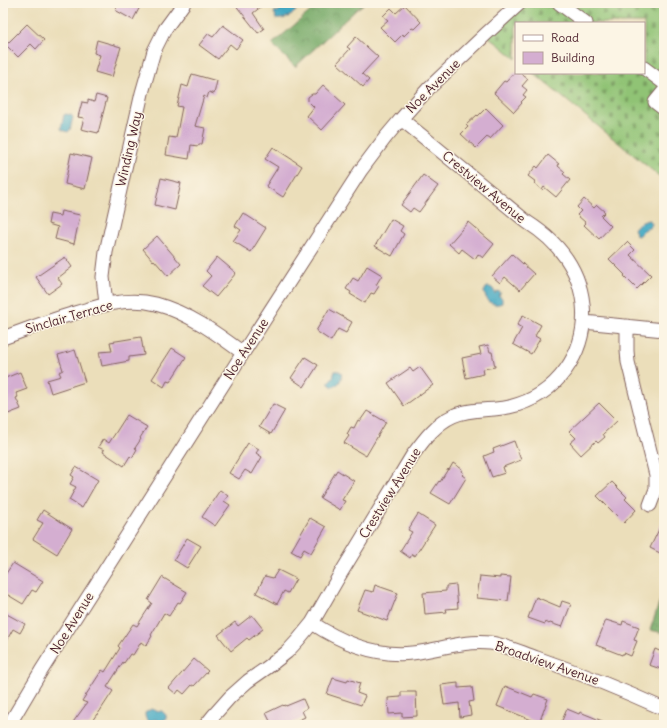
<svg xmlns="http://www.w3.org/2000/svg" width="667" height="728" font-family="Delius,sans-serif">
<style>
.forest{fill:url(#forest-crowns);stroke:#5f6448}
.cemetery{fill:url(#cemetery-stones);stroke:#6d7150}
.water{fill:#42a8c2;stroke:#466476}
.building{fill:#d4aed1}
.lines{fill:none;stroke-linecap:round;stroke-linejoin:round}
.minor-casing{stroke:#82625d;stroke-width:15}
.minor{stroke:#fff;stroke-width:13}
.labels{text-anchor:middle;dominant-baseline:central;stroke-width:3;stroke-linejoin:round;paint-order:stroke}
.street-label{font-size:13px;fill:#4a1f2b;stroke:#fcf5e5}
</style>
<defs>
<pattern id="forest-crowns" width="20" height="18" patternUnits="userSpaceOnUse"><rect width="20" height="18" fill="#74a966"/><path d="M2 6a3 3 0 1 1 6 0M12 15a3 3 0 1 1 6 0" fill="none" stroke="#618954"/></pattern>
<pattern id="cemetery-stones" width="16" height="16" patternUnits="userSpaceOnUse"><rect width="16" height="16" fill="#90c375"/><path d="M2 7V4a2 2 0 0 1 4 0v3zM10 15v-3a2 2 0 0 1 4 0v3z" fill="#789e60"/></pattern>
</defs>
<rect width="100%" height="100%" fill="#fcf5e5"/>
<filter id="ink" filterUnits="userSpaceOnUse"><feTurbulence type="fractalNoise" baseFrequency=".025" numOctaves="2"/><feDisplacementMap in="SourceGraphic" scale="8" xChannelSelector="R" yChannelSelector="G"/><feConvolveMatrix kernelMatrix="1 2 1 2 8 2 1 2 1" color-interpolation-filters="sRGB"/></filter>
<filter id="wash" filterUnits="userSpaceOnUse"><feTurbulence type="fractalNoise" baseFrequency=".012" numOctaves="4" result="noise"/><feDisplacementMap in="SourceGraphic" scale="16" xChannelSelector="R" yChannelSelector="G"/><feGaussianBlur stdDeviation="0.9" result="paint"/><feColorMatrix in="noise" values="0 0 0 0 0 0 0 0 0 0 0 0 0 0 0 0 0 1.4 0 .05"/><feComposite in="paint" operator="in"/></filter>
<g filter="url(#wash)">
<rect width="100%" height="100%" fill="#ebdeba"/>
<path class="forest" d="M320,3h45l-8,6 -62,58 -23,-23z
M664,593v40l-14,-3 12,-35z"/>
<path class="cemetery" d="M521,3h143v177l-131,-107h111v-50h-128v36l-28,-23z"/>
<path class="water" d="M291,6l4,1 1,4c-7,6 -12,9 -20,8l-1,-1 1,-3 -2,-1 1,-3 3,1 2,-3h6z
M66,114l5,1 2,2 -3,13 -2,2 -6,-2 -1,-2 3,-13z
M648,220l2,1 2,2c-1,5 -4,5 -8,7 -2,2 -4,4 -6,6l-3,-1 1,-2 -2,-4c3,-5 8,-7 14,-9z
M488,287c5,0 6,3 7,7l2,-3 3,1v2l-2,1 4,3v5c-9,4 -16,-2 -18,-11l2,-4z
M335,371h4l2,1c2,6 -2,13 -8,15l-4,-3v-3l4,-4z
M151,709l8,3 1,-1h2l4,4v4l-7,4 -3,-1v-3l-6,3c-4,-1 -5,-5 -5,-9z"/>
<g id="blocks">
<path class="building" d="M119,3h23l-9,17 -18,-10z
M234,3h32l-13,10 11,16 -6,4z
M405,5l16,17 -7,7 -2,-1 -8,8 -1,-2 -8,8 -15,-15 8,-7 -5,-4 8,-8 5,5z
M27,24l17,16 -8,9 -5,-5 -13,13 -12,-12z
M223,25l20,15 -7,9 -6,-5 -12,15 -19,-14 9,-11 5,3z
M356,37l22,20 -16,17 7,6 -6,7 -26,-24 13,-14 -3,-2z
M97,40l24,7 -9,30 -17,-5 5,-17 -6,-2z
M516,71v2h4l8,6 -6,7 5,4 -4,5 3,2 -5,5 1,1 -8,9 -20,-19 10,-12 2,1z
M192,74l25,7 -3,13 -5,-2 -2,6 -3,-2 -9,30 10,2 -3,16h-3l-1,2 -7,-1 -2,14 -23,-4 3,-18 7,1 6,-31 -5,-1 5,-21 6,2z
M323,85l22,20 -23,25 -15,-14 7,-9 -6,-6v-4l4,-3h3z
M96,95l11,3 -9,35 -17,-4 3,-11 -6,-1 4,-15 6,1v-3l6,2z
M486,108l17,17 -13,14 -3,-2 -11,11 -15,-14 7,-7 -2,-2 11,-10 1,1z
M273,147l29,19 -19,31 -17,-11 12,-19 -13,-8z
M71,153l21,5 -7,31 -20,-5z
M548,155l11,9 -1,2 7,6 -2,2 7,6 -14,17 -12,-10 -2,3 -8,-7 2,-1 -8,-6 8,-10 2,2z
M423,175l15,11 -19,26 -6,-4 -3,4 -9,-7z
M161,178l20,5 -6,27 -20,-5z
M584,199l10,9 3,-3 8,7 -4,4 10,10 -12,13 -15,-14 2,-2 -9,-8 4,-4 -4,-4z
M61,211l19,4 -6,29 -19,-5 3,-12 -10,-3 2,-10 10,2z
M243,213l23,15 -15,24 -18,-11 8,-11 -6,-4z
M391,219l12,7 -3,5 4,3 -12,22 -17,-10z
M468,222l26,22 -11,14 -5,-4 -3,5 -13,-10 -3,4 -10,-9z
M157,236l24,28 -13,12 -14,-16 -1,1 -10,-12z
M627,242l8,8 -5,5 21,20 -14,14 -13,-13 1,-1 -16,-16z
M512,254l22,20 -14,16 -15,-13 -5,6 -8,-7z
M65,257l7,10 -14,11 4,6 -14,10 -12,-17z
M217,257l19,16 -20,24 -14,-11 9,-10 -5,-5z
M367,266l15,9 -6,10 3,1 -5,8 -3,-1 -6,10 -15,-9 1,-2 -5,-3 7,-11 5,3z
M329,309l23,13 -6,11 -8,-4 -7,12 -15,-10z
M523,315l18,10 -6,11 5,3 -9,15 -18,-10 9,-16 -5,-3z
M141,337l3,18 -15,2v4l-27,5 -3,-14 13,-1 -2,-9z
M488,345l2,7h2l3,15 -12,2 1,5 -18,4 -4,-20 19,-4 -2,-7z
M172,348l14,9 -16,25 -3,-1 -3,6 -12,-8z
M75,350l10,32 -34,11 -4,-13 14,-4 -2,-4 4,-2 -5,-15z
M305,357l13,8 -14,22 -13,-9z
M420,367l13,18 -29,21 -16,-23 22,-15 3,4z
M20,372l7,17 -11,4 2,4 -2,1 5,11 -13,5 -5,-12v-23z
M599,403l18,18 -14,13 2,3 -7,6 -2,-2 -15,14 -11,-12 6,-5 -7,-7z
M273,404l12,6 -14,24 -12,-7z
M367,411l19,11 -20,34 -22,-13 5,-7 -2,-2 4,-7 3,1 4,-8 2,1z
M127,415l20,12 -7,11 1,1 -6,9 2,1 -5,9 -2,-2 -6,10 -21,-14 1,-2 -6,-3 5,-8 6,4z
M514,441l7,19 -18,7 2,6 -13,4 -8,-21 10,-4 -1,-3z
M248,443l11,6 -3,4 6,4 -10,17 -7,-4 -6,9 -10,-6z
M453,463l9,6 -1,2 3,2 -2,2 4,3 -16,26 -19,-11 8,-12 1,1 8,-13 1,1z
M76,467l22,13 -16,28 -13,-8 7,-13 -6,-3 4,-7 -3,-2z
M337,470l17,11 -12,19 3,1 -5,9 -20,-12z
M612,482l15,15 -2,2 11,11 -12,13 -27,-27z
M220,490l8,6 -4,5 6,4 -15,21 -13,-9z
M43,510l29,19 -15,25 -24,-15 10,-16 -6,-3z
M418,514l17,11 -20,31 -3,-2 -2,4 -10,-7 12,-19 -4,-2z
M310,518l16,9 -15,26 -7,-4 -4,7 -9,-5z
M664,519v36l-14,-7z
M187,538l14,8 -14,22 -13,-8z
M13,563l30,18 -7,11 -4,-2 -9,14 -20,-12v-14z
M278,570l18,9 -8,14 -4,-2 -7,13 -21,-11 9,-17 8,2z
M480,576l20,2v-2l11,1 -3,24 -31,-3z
M162,577l25,15 -7,11 -2,-1 -9,14 -5,-3 -13,22 1,1 -6,10 -5,-4 -8,13 -3,-1 -6,9 -1,-1 -16,25 6,4 -15,23h-1l-8,11h-18l16,-22 -5,-2 20,-31 3,2 15,-24 -2,-2 15,-22 4,2 15,-23 -4,-3z
M375,585l23,8 -11,28 -30,-11 8,-20 8,2z
M456,585l2,23 -12,1 1,3 -22,2 -2,-21 23,-2v-5z
M536,597l24,10 2,-6 9,3 -9,23 -12,-4 -1,1 -3,-2 -1,2 -17,-6z
M3,612l22,12 -5,9 -7,-4 -10,18z
M252,615l11,14 -14,11 -2,-2 -16,13 -13,-16 17,-13 3,4z
M606,620l16,5 1,-4 16,6 -5,13 3,1 -6,15 -7,-3v1h-2v1l-26,-10z
M655,649l9,4v17l-15,-5z
M194,659l14,12 -14,15 -2,-1 -8,9 -5,-4 -3,4 -7,-6z
M333,678l14,4 1,-3 12,4 -3,10 8,3 -4,9 -34,-11z
M458,683v5l14,-1 2,14 -5,1 2,13 -11,2 -1,-14 -15,2 -3,-20z
M505,686l27,11 2,-3 14,5 -9,24 -42,-17z
M401,692h15l1,24 -15,1v-4l-13,1 -1,-16 13,-1z
M303,699l4,9 -5,3 3,6 -17,8h-16l-6,-12 17,-8 1,1 2,-1v1z
M567,709l12,5 1,-2 32,13h-52z"/>
</g>
</g>
<g filter="url(#ink)">
<use href="#blocks" fill-opacity="0" stroke="#82625d" stroke-width="1"/>
<g class="lines">
<g class="minor-casing">
<path id="minor" d="M559,3l27,20
M644,68l20,15
M664,91l-9,11 9,7
M106,304l-3,-27 3,-25 36,-159 12,-42 11,-22 19,-26
M584,322l80,8
M627,326v25l1,11 28,113v14l-6,16
M3,338c24,-9 48,-18 72,-25 27,-8 53,-16 81,-9 33,9 60,29 87,49
M312,623c29,19 64,34 100,30 27,-3 51,-13 78,-10 16,2 32,10 47,15 43,15 85,32 127,51
M9,725l32,-54 202,-318 118,-183 24,-32 16,-19 27,-30 58,-55 34,-31
M206,725l8,-10 16,-18 18,-16 20,-14 19,-15 11,-12 14,-17 26,-45 74,-122c11,-15 23,-32 41,-40 17,-8 38,-5 56,-9 48,-11 79,-55 74,-103 -4,-37 -26,-63 -56,-82l-106,-87 -20,-16"/>
</g>
<use href="#minor" class="minor"/>
</g>
</g>
<g class="labels">
<g class="street-label">
<text transform="translate(433 86) rotate(-45)">Noe Avenue</text>
<text transform="translate(129 149) rotate(-77)">Winding Way</text>
<text transform="translate(484 187) rotate(40)">Crestview Avenue</text>
<text transform="translate(69 317) rotate(-16)">Sinclair Terrace</text>
<text transform="translate(246 349) rotate(-57)">Noe Avenue</text>
<text transform="translate(390 493) rotate(-58)">Crestview Avenue</text>
<text transform="translate(72 623) rotate(-58)">Noe Avenue</text>
<text transform="translate(547 663) rotate(19)">Broadview Avenue</text>
</g>
</g>
<rect width="667" height="728" fill="none" stroke="#fcf5e5" stroke-width="16"/>
<rect x="515" y="22" width="130" height="52" fill="#fcf5e5" stroke="#b59f9b"/>
<rect x="523" y="35" width="20" height="6" fill="#ffffff" stroke="#b59f9b"/>
<text x="551" y="42" font-size="12" fill="#4a1f2b">Road</text>
<rect x="523" y="52" width="20" height="12" fill="#d4aed1" stroke="#b59f9b"/>
<text x="551" y="62" font-size="12" fill="#4a1f2b">Building</text>
</svg>
